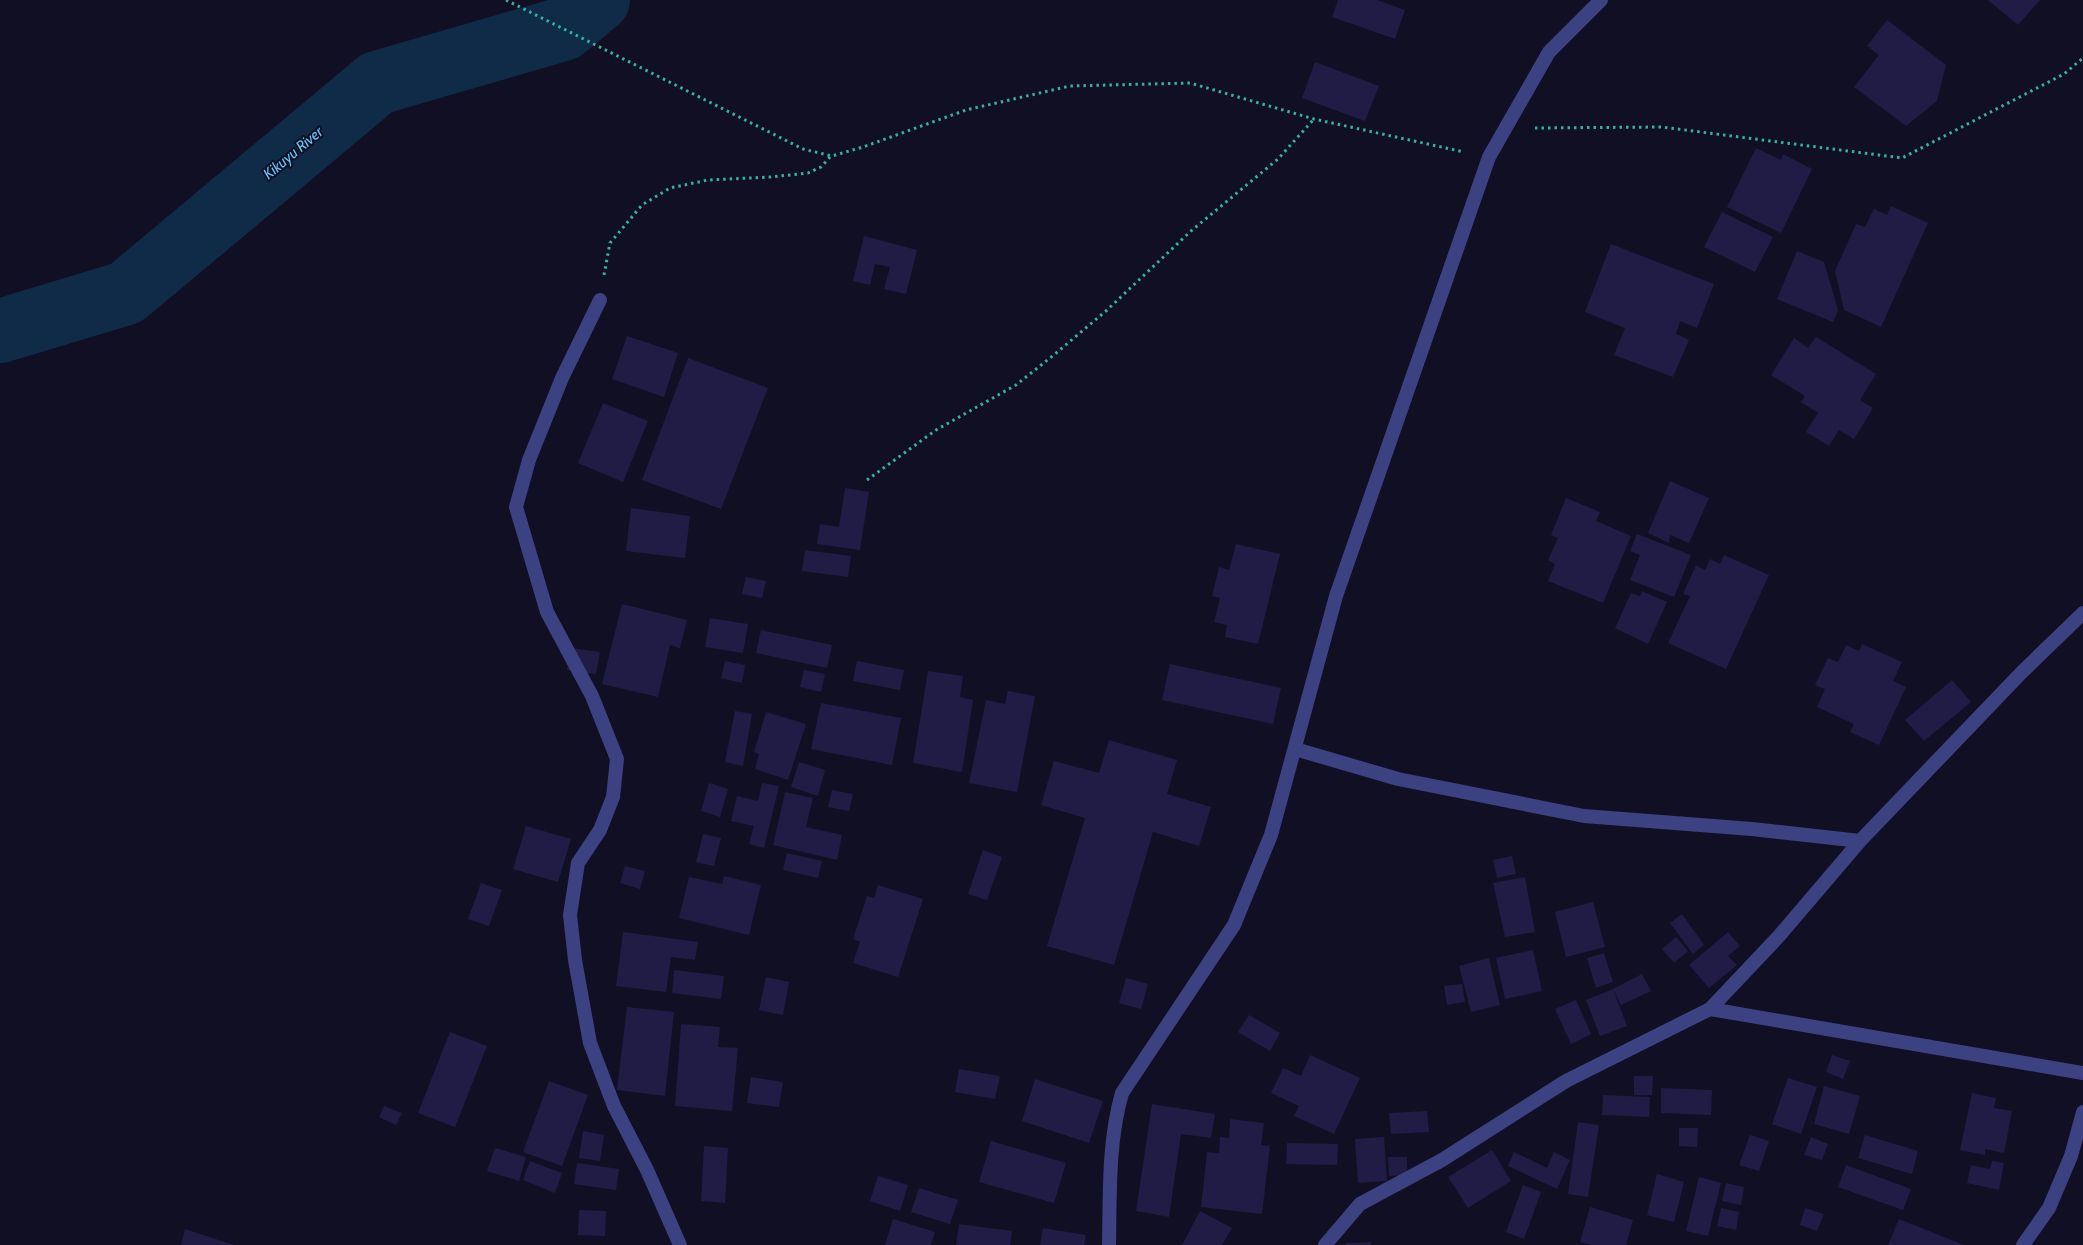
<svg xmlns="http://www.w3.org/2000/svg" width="2083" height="1245" font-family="Cabin,sans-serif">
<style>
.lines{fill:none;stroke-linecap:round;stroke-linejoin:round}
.river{stroke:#0f2b48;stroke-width:64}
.building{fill:#201c45}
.path{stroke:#33b39d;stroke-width:3;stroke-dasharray:2.5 4;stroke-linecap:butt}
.minor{stroke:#3c4182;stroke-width:14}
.labels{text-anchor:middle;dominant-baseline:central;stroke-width:4;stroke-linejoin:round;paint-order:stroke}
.water-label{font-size:15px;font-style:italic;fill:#65c6fa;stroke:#110f24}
</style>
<rect width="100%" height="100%" fill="#110f24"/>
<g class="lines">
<path class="river" d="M0,331l126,-38 251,-210 186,-54 35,-29"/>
</g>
<path class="building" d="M1338,0h39l28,10 -10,29 -63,-22z
M1988,0h52l-22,25z
M1887,20l59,45 -9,36 -31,25 -52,-39 25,-32 -12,-9z
M1315,62l64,24 -14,35 -63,-23z
M1756,148l25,12 2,-6 29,15 -31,64 -54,-26z
M1891,206l37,17 -47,104 -37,-17 -9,-39 21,-47 9,3 9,-18 13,6z
M1722,212l51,25 -18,35 -51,-25z
M864,236l53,14 -11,44 -22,-5 6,-22 -15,-3 -5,21 -17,-4z
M1611,244l103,40 -17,44 -17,-7 -4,13 13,6 -16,37 -59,-22 11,-27 -40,-16z
M1797,251l27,11 14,48 -5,12 -56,-23z
M627,336l51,17 -14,44 -52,-18z
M1816,337l60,37 -16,26 13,8 -19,31 -15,-9 -10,16 -23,-14 12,-19 -17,-11 4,-6 -34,-21 23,-37 14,10z
M688,358l80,30 -47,121 -79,-29z
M603,403l45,18 -25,61 -45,-19z
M1670,481l39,17 -20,45 -19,-8 -1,8 -21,-10z
M845,488l24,4 -9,58 -43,-6 3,-20 19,3z
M1566,498l34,14 -4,9 35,15 -28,67 -55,-22 7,-17 -7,-4 10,-22 -7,-3z
M631,508l59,8 -5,42 -59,-7z
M1637,534l54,21 -17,42 -44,-17 10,-25 -10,-4z
M1236,544l44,10 -22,90 -33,-7 2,-12 -13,-3 6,-24 -8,-2 7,-29 10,3z
M805,550l46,6 -3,21 -46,-6z
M1724,555l45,20 -43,94 -58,-26 22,-47 -7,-2 13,-29 9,5 5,-11 10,5z
M746,577l20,4 -4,17 -20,-4z
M1642,591l25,11 -19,42 -33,-16 16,-35 9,3z
M622,604l65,16 -7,28 -10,-3 -12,52 -56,-13z
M710,618l38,6 -5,29 -38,-6z
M761,630l71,15 -5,23 -71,-15z
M1862,644l40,18 -9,19 13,6 -27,58 -29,-13 4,-8 -37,-17 8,-18 -10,-4 13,-27 10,4 8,-17 13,6z
M571,648l29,4 -4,22 -29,-4z
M725,661l20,4 -3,18 -21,-5z
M857,661l47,9 -4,20 -47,-9z
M1170,664l111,24 -8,36 -111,-24z
M804,670l21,4 -4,18 -21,-5z
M928,671l35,5 -3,21 13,3 -11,72 -49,-9z
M1952,680l19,22 -47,39 -19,-21z
M1008,691l27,5 -18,96 -48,-9 17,-83 19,4z
M821,703l80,15 -9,47 -81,-16z
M735,711l17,3 -9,52 -18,-4z
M766,712l40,12 -18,56 -33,-11 4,-15 -5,-2z
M1109,740l68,20 -10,34 44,13 -12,39 -46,-14 -39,133 -67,-19 38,-128 -44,-13 13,-44 45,12z
M799,762l26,8 -7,26 -27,-9z
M709,783l19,6 -8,28 -19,-6z
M762,783l17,3 -15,62 -15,-4 5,-18 -23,-5 6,-25 21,5z
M832,790l21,4 -4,17 -21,-4z
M785,792l28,6 -7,29 36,8 -5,25 -64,-15z
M526,826l45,13 -13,43 -45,-13z
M703,834l18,4 -7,28 -18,-4z
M983,850l19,7 -15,43 -19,-6z
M787,853l35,8 -4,17 -35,-8z
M1512,856l4,18 -19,4 -4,-18z
M625,866l20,5 -5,18 -20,-6z
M724,876l37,9 -12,50 -70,-17 10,-41 33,7z
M1525,877l10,55 -30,5 -12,-54z
M481,883l21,7 -13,36 -21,-7z
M878,885l45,14 -25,78 -45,-14 7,-21 -7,-3 14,-43 7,2z
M1593,902l12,45 -39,10 -11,-45z
M1682,914l22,31 -11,9 -23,-31z
M623,932l75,10 -3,18 -24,-3 -5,35 -50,-6z
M1728,932l12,14 -12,10 9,9 -28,23 -20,-23z
M1676,937l12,14 -14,12 -12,-14z
M1533,950l9,41 -37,8 -9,-41z
M1604,953l9,29 -17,6 -9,-30z
M1489,958l11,47 -29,7 -12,-46z
M674,970l50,6 -3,23 -49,-6z
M1642,974l9,17 -30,14 -8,-16z
M766,977l23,5 -6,33 -24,-5z
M1126,978l22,6 -7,25 -22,-6z
M1462,984l3,18 -18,3 -3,-19z
M1613,989l14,37 -27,10 -14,-36z
M1576,1000l15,34 -20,10 -16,-35z
M627,1007l47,5 -9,84 -48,-6z
M1249,1015l31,18 -10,18 -32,-19z
M681,1024l39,3 -2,20 20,1 -6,63 -57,-5z
M450,1032l37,14 -32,81 -37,-14z
M1310,1055l50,23 -26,56 -40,-18 5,-10 -28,-13 12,-25 18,8z
M1832,1055l18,6 -7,18 -17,-7z
M959,1069l41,7 -5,23 -40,-7z
M1634,1076h19l-1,19h-18z
M751,1077l32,5 -4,25 -32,-4z
M1788,1078l29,9 -16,47 -29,-10z
M1035,1079l68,22 -14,42 -67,-22z
M549,1081l39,14 -26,71 -39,-14z
M1824,1086l36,10 -11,38 -35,-10z
M1661,1088l51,2 -1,25 -50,-2z
M1972,1093l24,5 -2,10 18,3 -8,42 -19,-4v6l-25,-5z
M1603,1095l47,2 -1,20 -47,-2z
M1152,1104l63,10 -4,24 -30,-4 -12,83 -33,-6z
M384,1106l18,7 -6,12 -17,-8z
M1427,1111l2,21 -38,2 -2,-21z
M1230,1119l34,4 -3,22 9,1 -8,68 -61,-7 6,-55 12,1 1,-16 9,1z
M1578,1122l21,3 -11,72 -20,-3z
M1679,1128h19l-1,19 -18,-1z
M583,1131l21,4 -4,26 -21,-3z
M1750,1135l19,6 -10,30 -20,-6z
M1865,1135l53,16 -6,23 -54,-16z
M1384,1137l3,44 -29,2 -3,-44z
M1811,1137l17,7 -6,16 -18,-5z
M991,1141l75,22 -12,40 -75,-21z
M1287,1143l51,1 -1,21 -51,-1z
M704,1146l24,2 -3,55 -24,-2z
M495,1148l31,9 -7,24 -32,-10z
M1492,1150l19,31 -43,27 -20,-31z
M1514,1152l33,16 7,-16 16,8 -13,29 -49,-23z
M1388,1157h19v18l-18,1z
M530,1161l32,12 -7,20 -32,-13z
M1992,1161l12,2 -5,27 -32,-7 4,-18 19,4z
M577,1163l42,6 -3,21 -42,-6z
M1846,1165l65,24 -8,21 -65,-23z
M1657,1174l27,8 -10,40 -27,-7z
M878,1176l30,9 -8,26 -30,-10z
M1699,1177l22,6 -13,53 -22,-5z
M1726,1183l18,4 -3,18 -19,-4z
M1523,1185l18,7 -17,47 -18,-7z
M919,1188l39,12 -8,24 -39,-12z
M1590,1207l43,13 -7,25h-35l-11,-3z
M1721,1208l18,4 -3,18 -19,-4z
M1805,1208l19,6 -7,17 -17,-6z
M579,1210l27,1 -1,25 -27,-1z
M1200,1211l32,17 -10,17h-40z
M893,1219l42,13 -4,13h-46z
M1899,1219l65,26h-76z
M959,1224l53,7 -2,14h-54z
M1043,1228l43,7 -2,10h-44z
M185,1229l49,16h-53z
M1371,1242v3h-25v-2z"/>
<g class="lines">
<path class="path" d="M506,0l297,149 29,7 31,-9 103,-37 104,-24 120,-3 124,36 150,33
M1535,128l127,-1 240,31 162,-84 19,-16
M604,275l6,-32 32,-38 28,-17 38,-8 63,-3 37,-4 13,-6 10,-11
M867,480l69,-50 80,-45 39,-31 52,-44 84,-79 87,-72 36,-40"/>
<path class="minor" d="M600,300l-38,78 -33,82 -13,47 31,105 45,84 25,63 -4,38 -13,33 -22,33 -8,52 5,45 15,83 24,63 33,64 33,75
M1295,749l103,30 186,37 168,13 108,12
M1710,1009l373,64
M1109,1245c1,-51 -1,-103 13,-152l112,-168 37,-90 65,-239 153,-439 60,-105 52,-52
M1325,1245l35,-41 82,-44 124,-79 144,-72 69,-73 81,-95 162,-169 61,-59
M2023,1245l26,-37 22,-52 12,-44"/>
</g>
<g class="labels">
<g class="water-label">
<text transform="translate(293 153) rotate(-40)">Kikuyu River</text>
</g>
</g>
</svg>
